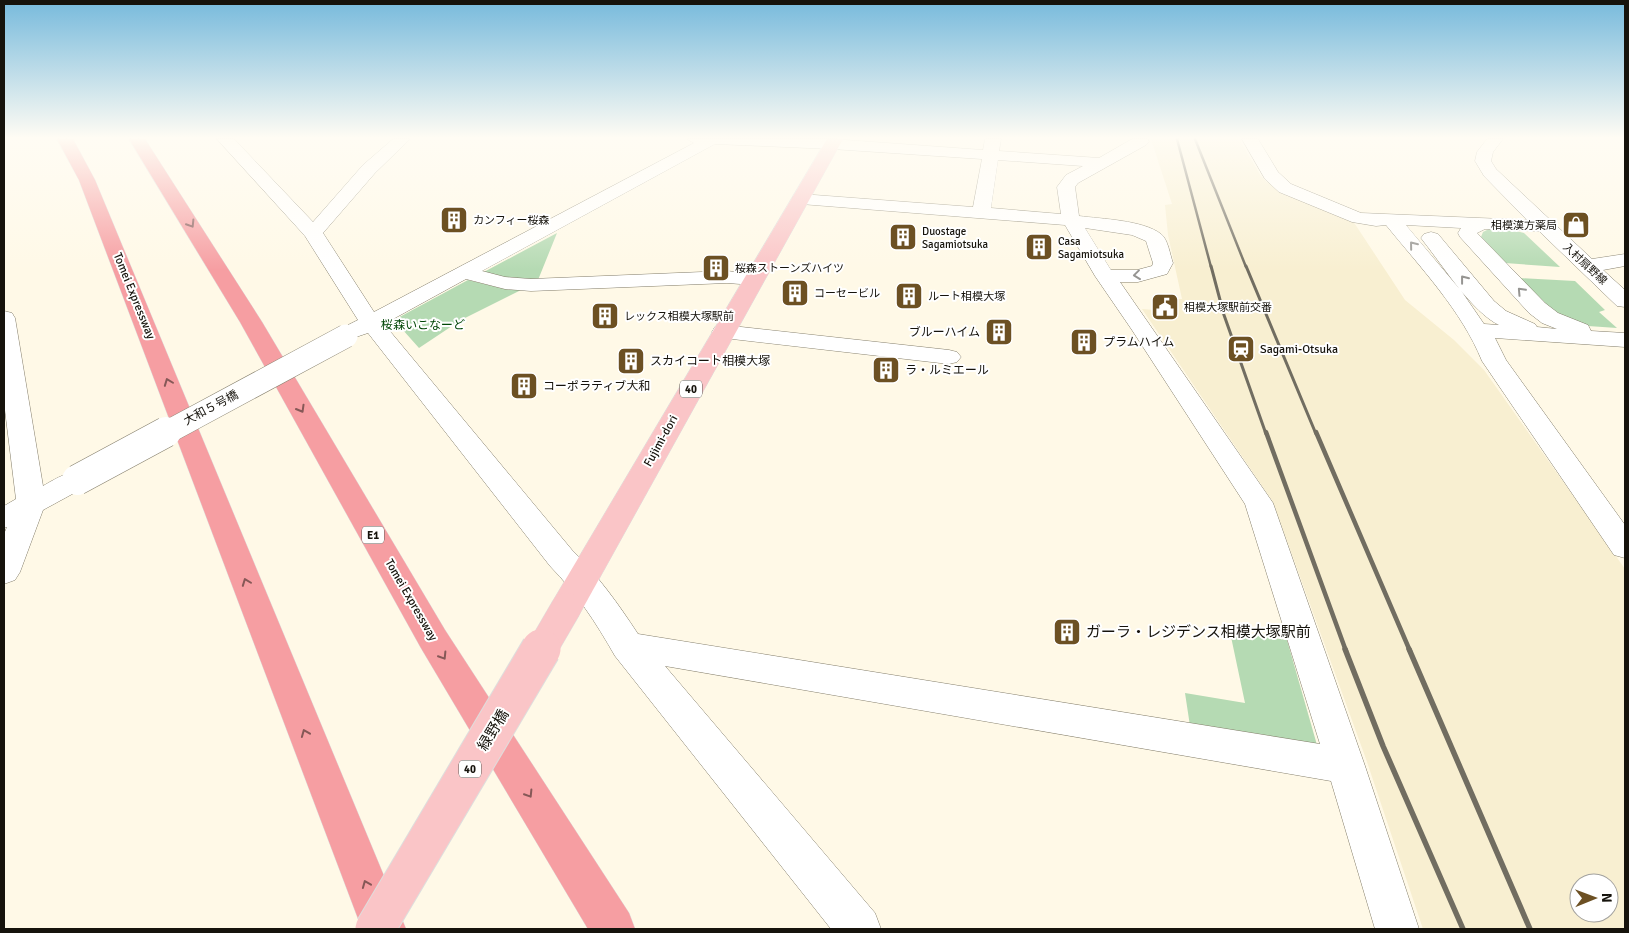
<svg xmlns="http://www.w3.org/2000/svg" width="1629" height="933" font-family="Signika,'Noto Sans JP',sans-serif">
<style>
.built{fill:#f8efd1;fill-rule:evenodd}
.green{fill:#b5dab3}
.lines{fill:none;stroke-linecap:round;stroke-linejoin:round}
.minor-casing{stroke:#847e6b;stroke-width:1}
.major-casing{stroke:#dededd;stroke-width:1}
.highway-casing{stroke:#dededd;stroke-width:1}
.minor{fill:#fff;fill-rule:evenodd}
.major{fill:#fac5c7;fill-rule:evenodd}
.highway{fill:#f69ea2;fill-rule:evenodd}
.rail-far3{stroke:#716d61;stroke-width:2.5}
.rail-far2{stroke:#716d61;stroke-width:3}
.rail-far1{stroke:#716d61;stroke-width:4.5}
.rail{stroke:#716d61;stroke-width:5.5}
.minor-bridge-far1-casing{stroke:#847e6b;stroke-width:24;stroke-linecap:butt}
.minor-bridge-casing{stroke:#847e6b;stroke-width:31;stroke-linecap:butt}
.major-bridge-far1-casing{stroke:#dededd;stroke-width:31;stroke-linecap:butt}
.major-bridge-casing{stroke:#dededd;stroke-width:41;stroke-linecap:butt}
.minor-bridge-far1{stroke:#fff;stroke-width:23}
.minor-bridge{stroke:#fff;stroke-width:30}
.major-bridge-far1{stroke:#fac5c7;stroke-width:30}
.major-bridge{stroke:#fac5c7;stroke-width:39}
.oneway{stroke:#865857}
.oneway2{stroke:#969592}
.labels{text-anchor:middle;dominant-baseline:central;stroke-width:4;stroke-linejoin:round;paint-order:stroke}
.far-poi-label{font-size:11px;fill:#16130c;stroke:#fff;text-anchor:start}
.far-street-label{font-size:11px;fill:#16130c;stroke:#fff}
.shield{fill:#fff;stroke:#5c5a55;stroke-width:1}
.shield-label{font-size:11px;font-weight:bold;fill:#16130c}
.street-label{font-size:12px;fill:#16130c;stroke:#fff}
.park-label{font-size:12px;fill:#004606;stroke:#fff}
.poi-label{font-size:12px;fill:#16130c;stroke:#fff;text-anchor:start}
.near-poi-label{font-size:15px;fill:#16130c;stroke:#fff;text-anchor:start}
.near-street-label{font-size:15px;fill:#16130c;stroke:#fff}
</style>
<rect width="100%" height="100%" fill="#fff9e7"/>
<path class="built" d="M1151,139h88l22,37 6,6 86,39 52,79 49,40 30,30 141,199v360h-202l-57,-170 -93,-257 -131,-193 36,3 -3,-13h7l-14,-64 -3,-30 7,-1zM1579,883h30v30h-30z"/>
<path class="green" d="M1491,228l17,1 16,4 36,34 -55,-4 -24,-26 2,-5z
M557,233l-19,47 -22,1 -34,-8z
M1519,278l56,3 30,29 -6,2 18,16 -29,-2 -32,-11z
M468,280l33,8 20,2 -60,30 -42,28 -25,-28z
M1230,632l57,8 30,105 -127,-19 -5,-33 60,10z"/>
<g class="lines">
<g class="minor-casing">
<path id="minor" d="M217,139h17l79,83 50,-57 30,-26h17l-35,34 -52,60 51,79 320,-169 -7,-4h145l151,11 2,-11h16l-2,12 100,7 33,-19h16l1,3 -3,3 -68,38 -3,4 4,29c23,3 64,4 82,18 7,5 9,21 12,29l-6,11 -29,8h-18l153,221 92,263 54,163h-44l-44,-148 -666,-115 210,247 6,16h-50l-216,-273c-20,-35 -37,-61 -65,-90l-182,-233 -12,4 -8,-2 -3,-5 3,-5 10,-5 -53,-84zM715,144l117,5 150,10 -9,48 -172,-13 -6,1 -3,4 3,4 6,1 264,21 30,51 37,54 113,174 75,240 -682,-110c-21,-32 -39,-57 -66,-84l-188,-226 82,-45 39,10 26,2 196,-8 27,2 7,-2 3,-4 -3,-4 -34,-4 -196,8 -26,-2 -23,-6zM998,160l85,6 -17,9 -9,12 4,27 -70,-6zM1085,228l47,7 14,6 7,22 -1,3 -15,4h-26z
M1242,139h16l20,33 13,12 70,29 166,7 -43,-44 -9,-15 2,-9 10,-13h16l-10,13 -2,9 5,8 96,90 33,-5v12l-22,4 22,20v17l-8,-1 -78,-75 -54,-2 -8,4 68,70 13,10 30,12 3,6 34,2v14l-130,-9 11,22 119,165v33l-11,-3 -132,-194c-20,-50 -62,-94 -96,-136l-10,1 -24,-4 -73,-30 -14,-13zM1406,225l55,3 -3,5 2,4 69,76 13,10 15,6 -20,-2 -2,-3 -29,-13 -12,-10 -56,-67 -7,-2 -7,2 -3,4 3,4c19,24 48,70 75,83l-15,-1 -22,-32z
M4,311l8,2 3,5 28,168c14,-8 27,-17 44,-12l4,6 -4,6 -44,24 -23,62 -5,8 -11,4v-50l3,-7 -3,1v-22l12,-7 -12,-97z
M723,325l226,25 8,2 4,5 -4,5 -8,2 -234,-27 -3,-5 3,-5z"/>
</g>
<g class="major-casing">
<path id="major" d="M827,139h16l-265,478 -12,4 -12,-4 -4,-9 4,-9z"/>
</g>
<g class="highway-casing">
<path id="highway" d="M57,139h16l22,41 311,749h-44l-283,-749z
M129,139h16l117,183 183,308 184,283 6,16h-47l-167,-281 -181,-326z"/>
</g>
<use href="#minor" class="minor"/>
<use href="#major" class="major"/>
<use href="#highway" class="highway"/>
<path class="rail-far3" d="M1177,139l34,128
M1195,139l51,128"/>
<path class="rail-far2" d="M1211,266l13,49 42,119
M1246,266l70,168"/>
<path class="rail-far1" d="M1266,432l80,219
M1316,432l94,219"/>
<path class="rail" d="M1345,649l38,97 80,183
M1409,649l121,280"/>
<g class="minor-bridge-far1-casing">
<path id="minor-bridge-far1" d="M164,434l182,-98"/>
</g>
<g class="minor-bridge-casing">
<path id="minor-bridge" d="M77,480l89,-48"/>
</g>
<g class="major-bridge-far1-casing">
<path id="major-bridge-far1" d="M541,651l25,-43"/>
</g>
<g class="major-bridge-casing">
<path id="major-bridge" d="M375,929l166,-280"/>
</g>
<use href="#minor-bridge-far1" class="minor-bridge-far1"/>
<use href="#minor-bridge" class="minor-bridge"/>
<use href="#major-bridge-far1" class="major-bridge-far1"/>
<use href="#major-bridge" class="major-bridge"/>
</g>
<defs><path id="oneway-chevron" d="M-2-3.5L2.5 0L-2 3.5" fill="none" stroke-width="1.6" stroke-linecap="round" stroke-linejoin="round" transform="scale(1.25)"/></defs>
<g class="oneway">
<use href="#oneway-chevron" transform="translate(191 224) rotate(58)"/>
<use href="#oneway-chevron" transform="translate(168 382) rotate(-111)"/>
<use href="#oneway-chevron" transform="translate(301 409) rotate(60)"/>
<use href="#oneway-chevron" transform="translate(246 582) rotate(-111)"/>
<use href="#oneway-chevron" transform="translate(443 656) rotate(58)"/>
<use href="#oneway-chevron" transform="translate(305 733) rotate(-112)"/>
<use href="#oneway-chevron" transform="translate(529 794) rotate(58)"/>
<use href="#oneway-chevron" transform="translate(366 884) rotate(-112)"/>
</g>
<g class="oneway2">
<use href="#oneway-chevron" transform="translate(1413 245) rotate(-129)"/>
<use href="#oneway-chevron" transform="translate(1137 275) rotate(173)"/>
<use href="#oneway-chevron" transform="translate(1464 279) rotate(-128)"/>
<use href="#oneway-chevron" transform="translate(1521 291) rotate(-133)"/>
</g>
<linearGradient id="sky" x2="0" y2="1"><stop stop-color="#77badc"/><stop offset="0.51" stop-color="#fffcf4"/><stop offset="1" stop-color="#fffcf4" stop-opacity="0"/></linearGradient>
<rect width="1629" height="270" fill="url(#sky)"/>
<defs>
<g id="building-square" transform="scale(1.4375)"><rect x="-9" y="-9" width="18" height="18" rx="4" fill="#6c5023" stroke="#fff"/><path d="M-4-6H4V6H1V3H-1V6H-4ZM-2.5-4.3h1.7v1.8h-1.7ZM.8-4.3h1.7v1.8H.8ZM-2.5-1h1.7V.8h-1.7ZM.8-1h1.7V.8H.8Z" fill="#fff"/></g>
<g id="shop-square" transform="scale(1.4375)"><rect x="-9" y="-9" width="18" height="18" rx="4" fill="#6c5023" stroke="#fff"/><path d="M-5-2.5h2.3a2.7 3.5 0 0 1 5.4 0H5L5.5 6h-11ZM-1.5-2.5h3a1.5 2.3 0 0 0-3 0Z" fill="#fff"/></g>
<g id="civic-square" transform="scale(1.4375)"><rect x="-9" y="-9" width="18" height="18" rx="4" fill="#6c5023" stroke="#fff"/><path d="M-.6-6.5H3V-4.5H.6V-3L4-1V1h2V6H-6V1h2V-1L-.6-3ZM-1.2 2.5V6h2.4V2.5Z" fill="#fff"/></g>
<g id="station-square" transform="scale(1.4375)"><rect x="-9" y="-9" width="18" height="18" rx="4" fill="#6c5023" stroke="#fff"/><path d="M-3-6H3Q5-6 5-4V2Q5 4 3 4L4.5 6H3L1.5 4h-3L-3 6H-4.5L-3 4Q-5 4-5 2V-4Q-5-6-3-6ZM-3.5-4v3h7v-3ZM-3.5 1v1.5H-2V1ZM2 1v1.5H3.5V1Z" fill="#fff"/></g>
</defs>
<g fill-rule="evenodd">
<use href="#building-square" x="454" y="220"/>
<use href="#shop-square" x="1576" y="225"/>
<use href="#building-square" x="903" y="237"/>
<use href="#building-square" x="1039" y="247"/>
<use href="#building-square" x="716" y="268"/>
<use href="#building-square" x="795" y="293"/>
<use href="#building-square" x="909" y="296"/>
<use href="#civic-square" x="1165" y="307"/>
<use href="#building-square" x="605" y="316"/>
<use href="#building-square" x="999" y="332"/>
<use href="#building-square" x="1084" y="342"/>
<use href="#station-square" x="1241" y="349"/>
<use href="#building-square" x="631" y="361"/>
<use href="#building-square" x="886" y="370"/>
<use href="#building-square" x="524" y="386"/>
<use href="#building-square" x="1067" y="632"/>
</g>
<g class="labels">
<g class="far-poi-label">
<text x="473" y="220">カンフィー桜森</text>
<text x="1557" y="225" text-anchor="end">相模漢方薬局</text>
<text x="922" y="231">Duostage<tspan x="922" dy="13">Sagamiotsuka</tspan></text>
<text x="1058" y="241">Casa<tspan x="1058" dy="13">Sagamiotsuka</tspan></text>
<text x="735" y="268">桜森ストーンズハイツ</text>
<text x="814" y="293">コーセービル</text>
<text x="928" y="296">ルート相模大塚</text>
<text x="1184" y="307">相模大塚駅前交番</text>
<text x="624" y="316">レックス相模大塚駅前</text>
</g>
<g class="far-street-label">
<text transform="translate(1585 264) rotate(43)">入村扇野線</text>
</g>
<g class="shield">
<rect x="680" y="380.5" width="22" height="17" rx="4"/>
<rect x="362" y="526.5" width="22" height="17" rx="4"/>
<rect x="459" y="760.5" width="22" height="17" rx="4"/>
</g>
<g class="shield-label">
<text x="691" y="389">40</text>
<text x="373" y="535">E1</text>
<text x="470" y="769">40</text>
</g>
<g class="street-label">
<text transform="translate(134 296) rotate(68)">Tomei Expressway</text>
<text transform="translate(211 408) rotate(-28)">大和５号橋</text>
<text transform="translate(661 441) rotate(-61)">Fujimi-dori</text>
<text transform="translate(411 600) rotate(60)">Tomei Expressway</text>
</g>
<g class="park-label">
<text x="423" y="325">桜森いこなーど</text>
</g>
<g class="poi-label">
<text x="980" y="332" text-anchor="end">ブルーハイム</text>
<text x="1103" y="342">プラムハイム</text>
<text x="1260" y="349">Sagami-Otsuka</text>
<text x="650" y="361">スカイコート相模大塚</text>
<text x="905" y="370">ラ・ルミエール</text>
<text x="543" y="386">コーポラティブ大和</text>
</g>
<g class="near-poi-label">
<text x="1086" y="632">ガーラ・レジデンス相模大塚駅前</text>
</g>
<g class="near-street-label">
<text transform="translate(493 730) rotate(-59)">緑野橋</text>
</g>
</g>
<rect width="1629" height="933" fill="none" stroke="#16130c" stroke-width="10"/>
<g transform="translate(1594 898) rotate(89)"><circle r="24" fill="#ffffff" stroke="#a2a19e"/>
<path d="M0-4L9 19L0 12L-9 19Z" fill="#6c5023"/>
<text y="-8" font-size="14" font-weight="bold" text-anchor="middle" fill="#16130c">N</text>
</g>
</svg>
